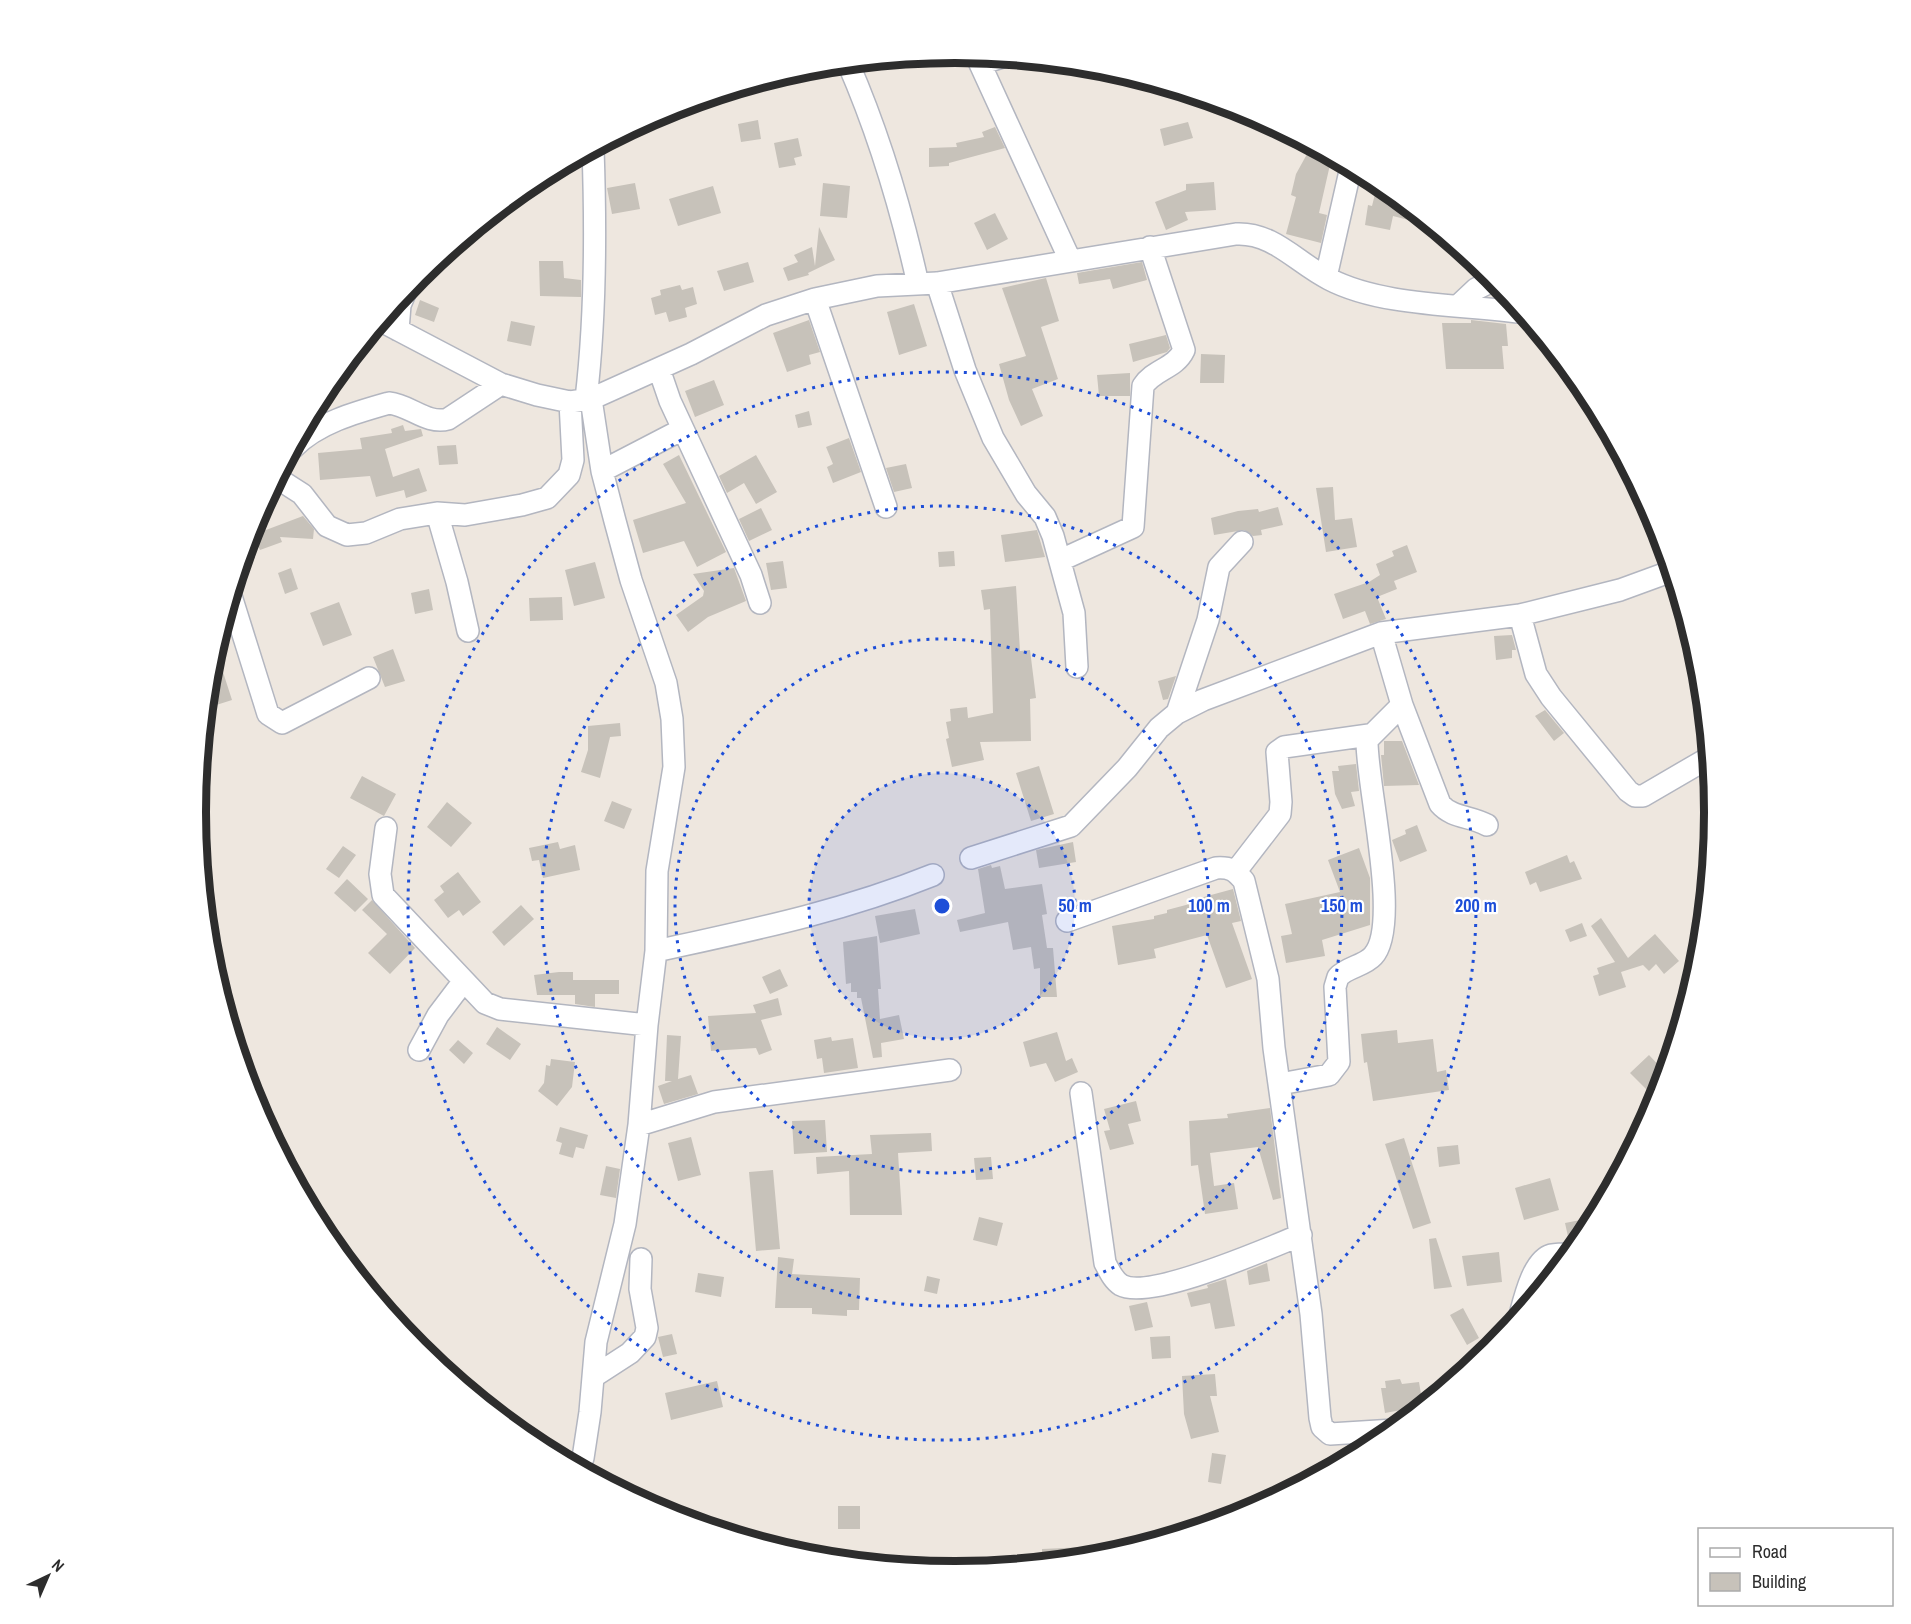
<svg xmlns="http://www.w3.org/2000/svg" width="1911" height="1624" font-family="'Archivo Narrow',sans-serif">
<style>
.building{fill:#c7c2ba}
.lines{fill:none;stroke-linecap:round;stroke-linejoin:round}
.minor-casing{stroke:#b3b6c0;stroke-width:24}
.minor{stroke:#fff;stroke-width:21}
.ring{fill:none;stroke:#1d4ed8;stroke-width:3;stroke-dasharray:3 6}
.rim{fill:none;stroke:#2d2d2d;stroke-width:8}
.centre{fill:#1d4ed8;stroke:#fff;stroke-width:3}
.ring-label{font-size:18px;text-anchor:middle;font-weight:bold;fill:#1d4ed8;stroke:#fff;stroke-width:4.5;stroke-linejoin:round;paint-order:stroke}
</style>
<rect width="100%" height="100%" fill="#eee7df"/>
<path class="building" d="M758,120l3,19 -20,3 -3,-18z
M1188,122l5,16 -29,8 -4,-17z
M995,127l10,21 -56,15v3l-20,1v-19l28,-1 -1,-4 28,-6 -2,-5z
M798,138l4,18 -8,2 2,7 -17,3 -5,-25z
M1312,145l20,11 -13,57 8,2 -6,28 -35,-9 10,-37 -5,-2 5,-21z
M1214,182l2,28 -31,2 3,8 -22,10 -11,-28 31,-12v-6z
M635,183l5,26 -28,5 -5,-26z
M823,183l27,3 -3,32 -27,-2z
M713,186l8,27 -43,13 -9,-27z
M1375,194l28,7 29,25 -39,-10 -3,14 -25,-5 3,-20 4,1z
M995,213l13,26 -21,11 -13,-27z
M819,227l16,33 -27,13 1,2 -21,6 -5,-13 15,-6 -4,-7 18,-8 3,19z
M539,261h24l1,17 17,2v17l-41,-1z
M748,262l6,20 -30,9 -7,-20z
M1142,262l5,18 -34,9 -3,-10 -31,5 -2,-11z
M1046,278l13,43 -18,6 17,52 -26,10 11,27 -22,10 -12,-26 -10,-36 27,-8 -24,-68z
M680,285l2,5 11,-3 4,17 -12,4 2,9 -18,5 -3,-10 -11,3 -4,-17 10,-3 -1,-5z
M420,300l19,8 -5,14 -19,-7z
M914,304l13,42 -28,9 -12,-43z
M809,320l11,32 -11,3 2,9 -24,8 -14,-39z
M1471,320l35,4 2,22h-6l2,23h-58l-4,-46h29z
M511,321l24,5 -4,20 -24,-5z
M1166,335l4,13 -3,4 -34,10 -4,-18z
M1201,354l24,1 -1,28h-24z
M1130,373v23h-31l-2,-21z
M714,380l10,25 -29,12 -10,-26z
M809,411l3,14 -14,3 -3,-13z
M403,425l2,6 16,-2 2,7 -38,13 8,28 26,-9 8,23 -21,7 -2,-8 -28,7 -6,-21 -50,4 -2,-27 44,-4 -2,-11 32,-5 -1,-4z
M849,438l12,34 -28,11 -6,-16 6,-3 -7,-17z
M456,445l2,19 -19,1 -2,-19z
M679,455l47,97 -29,15 -13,-26 -41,12 -10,-33 53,-17 -23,-39z
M756,455l21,37 -21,12 -12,-21 -17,10 -8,-17z
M906,464l6,24 -18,4 -8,-24z
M1333,487l2,33 17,-2 5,29 -31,5 -10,-64z
M1278,507l5,18 -22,5 1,5 -9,1 -9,-6 -30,5 -3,-17 27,-7 20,-2 1,3z
M761,508l11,22 -23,11 -10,-22z
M303,516l11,13 -1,10 -33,-2 2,5 -22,8 -7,-15z
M1037,530l8,27 -40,5 -4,-27z
M1407,545l10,27 -23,9 3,8 -20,8 9,22 -16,5 -5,-13 -22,8 -9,-25 35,-12 11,-7 -4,-11 18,-8 -2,-5z
M954,551l1,15 -16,1 -1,-15z
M783,561l4,27 -16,2 -5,-27z
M595,562l10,36 -31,8 -9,-36z
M291,568l7,21 -13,5 -7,-21z
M734,568l12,33 -38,16 -20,15 -12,-17 27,-19 1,-5 -11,-17z
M1016,586l4,65 10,-1 6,48 -6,1 1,42 -51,1 4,18 -32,7 -6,-28 3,-1 -3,-16 5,-1 -1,-12 17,-2 1,11 25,-5 -3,-104 -6,1 -3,-20z
M429,589l4,21 -18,4 -4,-21z
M562,597l1,23 -33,1 -1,-23z
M339,602l13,33 -29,11 -13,-33z
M1512,635l4,15h-4v8l-16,2 -2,-24z
M393,649l12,32 -20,6 -12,-30z
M223,672l9,28 -22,7 -3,-9 2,-22z
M1176,676l-8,23 -5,1 -5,-19z
M1545,710l19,23 -10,8 -19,-25z
M620,723l1,13 -11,1 -10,41 -19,-6 7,-22v-24z
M1384,741h18l17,44 -35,1 -3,-31h3z
M1356,764l3,27 -8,1 4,14 -13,3 -7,-15 -3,-23h7l-1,-5z
M1039,766l15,48 -23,7 -15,-48z
M362,776l34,18 -12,22 -34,-18z
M612,801l20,8 -8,20 -20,-8z
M447,802l25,21 -21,24 -24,-20z
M1417,825l10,26 -27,11 -8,-22 14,-6 -1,-4z
M558,842l2,7 15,-4 5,25 -37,8 -4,-18 -7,1 -3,-13z
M1073,842l3,20 -37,6 -3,-18z
M343,846l13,9 -17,23 -13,-9z
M1359,848l11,30v47l-48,15 3,16 -39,7 -5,-27 11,-2 -7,-30 55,-12 -12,-32z
M1567,855l3,8 4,-2 8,18 -42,13 -4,-10 -6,3 -5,-13z
M991,865l1,3 8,-2 5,23 37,-5 5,30 -5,1 5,33h6l4,49h-17v-29l-6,1 -3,-22 -18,3 -5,-28 -48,10 -3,-12 28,-7 -7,-44z
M458,872l23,30 -18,14 -4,-6 -11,8 -14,-18 10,-8 -4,-6z
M347,879l21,20 -13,13 -21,-19z
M1233,889l8,32 -9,2 20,56 -26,9 -19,-53 -53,14 2,9 -38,7 -6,-39 42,-7v-3l13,-3v-3l34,-9 -1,-3z
M372,900l43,48 -25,26 -22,-21 19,-19 -25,-24z
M521,905l13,14 -30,27 -12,-14z
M915,909l5,25 -40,9 -5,-27z
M1601,918l27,40 27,-24 24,27 -15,13 -8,-10 -7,7 -6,-6 -22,7 5,15 -27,9 -6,-20 6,-2 -2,-6 18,-6 -24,-36z
M1582,923l5,13 -17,6 -5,-12z
M877,936l4,53h-3l2,30 19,-4 5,24 -23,4 1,14 -9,1 -12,-60h-4v-6h-6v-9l-5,1 -3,-42z
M780,969l8,17 -18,8 -8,-17z
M559,972h14v8h46v14h-24v13l-20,-3v-9h-38l-3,-20z
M778,998l4,17 -21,5 11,30 -13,5 -3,-7 -45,3 -3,-35 48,-3 -3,-8z
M497,1027l24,17 -11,16 -24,-16z
M1397,1030l1,13 35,-4 4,33 9,-2 3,20 -76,11 -6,-39 -3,1 -3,-29z
M1057,1032l9,29 6,-3 6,14 -23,10 -9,-19 -16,4 -7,-25z
M667,1035l14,1 -3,43 13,-4 7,19 -34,10 -6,-18 14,-5h-7z
M831,1037l1,4 21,-3 5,30 -34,5 -2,-15 -5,1 -3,-19z
M458,1040l15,13 -9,11 -15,-14z
M1649,1055l17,18 -8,28 -28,-28z
M551,1059l24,3 -3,25 -15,19 -19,-15 6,-8 2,-18 4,1z
M1136,1101l5,20 -13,3 6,20 -24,6 -6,-19 6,-1 -6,-21z
M1270,1108l11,90 -8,2 -15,-53 -48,6 4,33 20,-3 4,26 -33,5 -7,-49 -7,1 -2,-45 39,-3 -1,-4z
M825,1120l2,32 -33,2 -2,-33z
M560,1127l28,8 -4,14 -8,-2 -3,11 -14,-4 3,-11 -6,-2z
M931,1133l1,18 -34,2 4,62h-52l-1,-44 -32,3 -1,-17 56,-3 -2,-19z
M691,1137l10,38 -23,6 -10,-38z
M1404,1138l27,85 -18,6 -28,-85z
M1458,1145l2,19 -21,3 -2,-20z
M991,1157l2,22 -17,1 -2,-22z
M606,1166l14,3 -4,29 -16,-3z
M773,1170l7,79 -24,2 -7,-79z
M1550,1178l9,32 -35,10 -9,-32z
M979,1217l24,6 -6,23 -24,-6z
M1596,1217l-12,21 -15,3 -4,-18z
M1436,1238l16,49 -18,2 -5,-50z
M1499,1252l3,30 -35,4 -5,-30z
M778,1257l16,2 -2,15 68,4 -1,32h-12v6l-35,-2v-6h-37z
M1267,1263l3,18 -21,4 -2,-14z
M698,1273l26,4 -3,20 -26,-5z
M927,1276l13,3 -3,15 -13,-3z
M1226,1279l9,47 -20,3 -5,-26 -19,4 -4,-14 21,-5 -1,-3z
M1147,1302l6,25 -18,4 -6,-25z
M1463,1308l16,30 -12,7 -17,-30z
M672,1334l5,20 -14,3 -5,-20z
M1170,1336l1,22 -19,1 -2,-22z
M1215,1374l2,22h-7l9,36 -28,7 -7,-25 -2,-38z
M1400,1379l2,5 17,-2 4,24 -38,7 -4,-25h5l-1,-7z
M717,1381l6,26 -52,13 -6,-27z
M1212,1453l14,2 -5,29 -13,-2z
M838,1506h22v23h-22z
M1086,1547l1,12 -45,4v-14z"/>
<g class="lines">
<g class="minor-casing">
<path id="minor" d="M976,55l94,205
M848,63c31,71 53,145 70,221
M980,64l22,-7
M1326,277l25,-110
M937,283l28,87 28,68 33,56 19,23 8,19 21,77 3,54
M815,299l71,208
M1459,305l17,-16 20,-10
M381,321l120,63 36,11 33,7 21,-3 100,-45 75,-39 49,-16 62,-13 60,-3 299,-49c37,-2 61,29 93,45 54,28 134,25 195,34
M398,330l2,-25 6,-14
M659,369l11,32 81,174 9,28
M586,399c10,-84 10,-166 7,-250
M293,448c24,-25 64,-36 96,-45 21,2 38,22 59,16l53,-35
M602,471l81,-42
M277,478l25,16 25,32 20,9 19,-2 34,-14 37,-6 28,2 57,-10 25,-7 22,-23 4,-15 -3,-58
M437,513l20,69 11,49
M1061,560l72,-33 10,-141c11,-17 32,-17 41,-36l-34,-103
M231,596l37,118 14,9 87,-45
M1520,615l16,59 15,23 77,94 7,5h8l67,-39
M1381,633l21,72 38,99c12,14 31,12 47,21
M1177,713l31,-93 11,-53 23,-25
M386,828l-6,46 3,21 102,108 15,6 147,16
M971,858l100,-32 56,-58 32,-40 18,-15 26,-13 178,-67 139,-18 100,-25 52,-19
M1236,871l44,-57 1,-12 -4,-50 7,-5 85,-12
M1067,921l149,-53c14,-1 19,2 28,13l24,98 6,69 37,266 9,104 2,9 8,7 64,-4
M656,951c96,-21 185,-39 277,-76
M419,1050l19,-35 25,-33
M1280,1084l49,-9 10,-13 -4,-75 3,-10c9,-10 26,-11 35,-21 29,-31 -7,-172 -6,-216l35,-35
M1081,1093l24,170c4,7 8,17 16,22 29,16 147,-37 180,-50
M639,1125l75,-23 236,-32
M1520,1315c4,-15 13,-55 31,-60 6,-1 13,-1 20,-1
M593,1377l37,-24 15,-16 2,-9 -7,-39 1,-30
M578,1467l5,-9 7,-46 6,-70 29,-118 14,-99 8,-100 9,-74 1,-80 17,-104 -2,-48 -6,-36 -35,-103 -16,-59 -13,-50 -11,-72"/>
</g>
<use href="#minor" class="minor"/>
</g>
<circle cx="942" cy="906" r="133" fill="#1d4ed8" fill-opacity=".12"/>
<g class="ring">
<circle cx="942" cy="906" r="133"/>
<circle cx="942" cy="906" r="267"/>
<circle cx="942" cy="906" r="400"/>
<circle cx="942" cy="906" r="534"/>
</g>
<path d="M0 0H1911V1624H0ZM206 812a749 749 0 1 1 1498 0a749 749 0 1 1-1498 0Z" fill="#fff" fill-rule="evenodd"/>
<path class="rim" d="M206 812a749 749 0 1 1 1498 0a749 749 0 1 1-1498 0Z"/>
<circle cx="942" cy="906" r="9" class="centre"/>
<g class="ring-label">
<text x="1075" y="912">50 m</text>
<text x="1209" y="912">100 m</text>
<text x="1342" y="912">150 m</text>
<text x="1476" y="912">200 m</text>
</g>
<rect x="1698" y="1528" width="195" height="78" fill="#ffffff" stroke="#ababab" stroke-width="1.5"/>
<rect x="1710" y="1548" width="30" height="9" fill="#ffffff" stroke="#ababab" stroke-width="1.5"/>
<text x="1752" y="1558" font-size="18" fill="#2d2d2d">Road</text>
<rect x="1710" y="1573" width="30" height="18" fill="#c7c2ba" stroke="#ababab" stroke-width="1.5"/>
<text x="1752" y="1588" font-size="18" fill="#2d2d2d">Building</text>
<g transform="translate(48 1576) rotate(44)" stroke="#ffffff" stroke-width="4.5" paint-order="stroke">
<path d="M0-4.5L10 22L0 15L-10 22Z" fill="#2d2d2d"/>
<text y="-9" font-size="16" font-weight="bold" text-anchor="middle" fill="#2d2d2d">N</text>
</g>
</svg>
